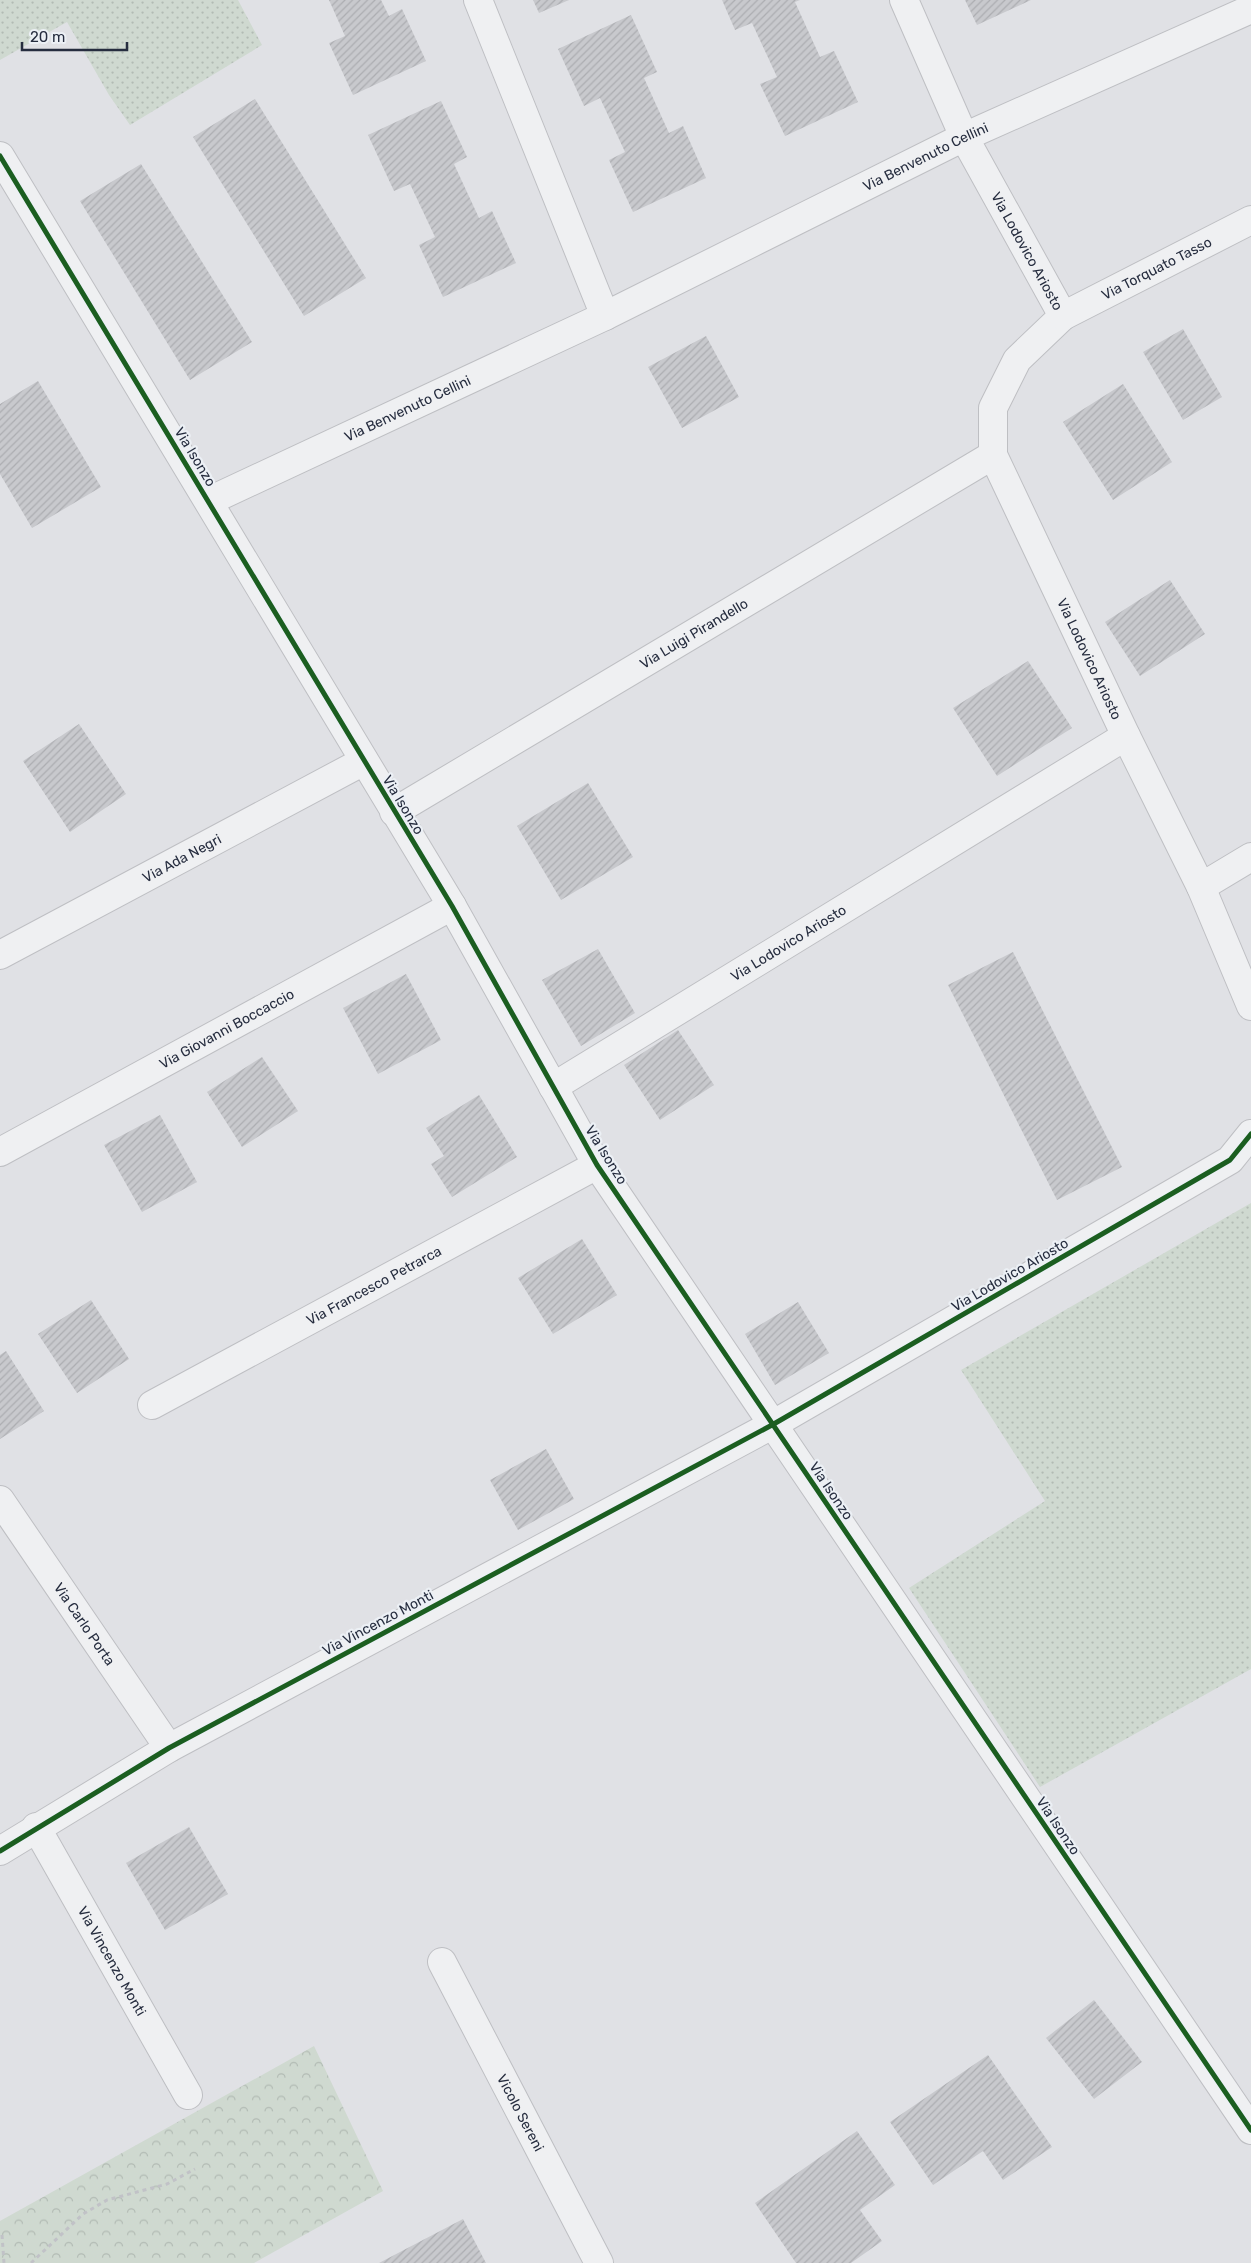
<svg xmlns="http://www.w3.org/2000/svg" width="1251" height="2263" font-family="Rubik,sans-serif">
<style>
.grass{fill:url(#grass-dots)}
.park{fill:url(#park-crowns)}
.building{fill:url(#building-hatch)}
.lines{fill:none;stroke-linecap:round;stroke-linejoin:round}
.minor-casing{stroke:#bebfc3;stroke-width:30}
.path{stroke:#c1c2c7;stroke-width:3;stroke-dasharray:4 4;stroke-linecap:butt}
.minor{stroke:#eff0f2;stroke-width:28}
.cycleway-casing{stroke:#ecf0f5;stroke-width:8}
.cycleway{stroke:#1b5e20;stroke-width:5}
.labels{text-anchor:middle;dominant-baseline:central;stroke-width:4.5;stroke-linejoin:round;paint-order:stroke}
.street-label{font-size:14px;fill:#262d3f;stroke:#ecf0f5}
</style>
<defs>
<pattern id="grass-dots" width="8" height="8" patternUnits="userSpaceOnUse" patternTransform="scale(1.25)"><rect width="8" height="8" fill="#cfd9d0"/><path d="M2 2h.1M6 6h.1" fill="none" stroke="#b2bbb4" stroke-width="1.8" stroke-linecap="round"/></pattern>
<pattern id="park-crowns" width="20" height="18" patternUnits="userSpaceOnUse" patternTransform="scale(1.25)"><rect width="20" height="18" fill="#cfd9d0"/><path d="M2 6a3 3 0 1 1 6 0M12 15a3 3 0 1 1 6 0" fill="none" stroke="#b2bbb4"/></pattern>
<pattern id="building-hatch" width="6" height="6" patternUnits="userSpaceOnUse" patternTransform="scale(1.25)"><rect width="6" height="6" fill="#c8c9cd"/><path d="M-1 1l2-2M0 6l6-6M5 7l2-2" fill="none" stroke="#acadb1"/></pattern>
</defs>
<rect width="100%" height="100%" fill="#e0e1e5"/>
<path class="grass" d="M0,0h238l24,45 -132,80 -21,-30 -42,-73 -67,38z
M1251,1203v466l-211,118 -131,-199 136,-87 -84,-131z"/>
<path class="park" d="M314,2046l69,145 -129,72h-254v-42z"/>
<path class="building" d="M329,0h52l8,16 13,-7 24,52 -73,34 -24,-52 16,-7z
M533,0h36l-30,13z
M722,0h78l-5,2 25,55 14,-6 24,51 -73,34 -25,-52 17,-7 -25,-54 -17,7z
M965,0h66l-54,25z
M631,15l26,57 -13,6 25,55 14,-7 23,52 -73,34 -24,-52 16,-8 -25,-54 -16,8 -26,-57z
M255,99l111,179 -62,38 -111,-179z
M441,101l26,56 -13,7 25,54 13,-7 24,52 -73,34 -24,-52 16,-8 -25,-53 -16,7 -26,-56z
M141,164l111,178 -62,38 -110,-179z
M1183,329l39,68 -39,23 -40,-68z
M706,336l33,61 -57,31 -34,-61z
M38,381l63,106 -69,41 -32,-54v-70z
M1123,384l49,78 -59,38 -50,-78z
M1170,580l35,54 -65,42 -35,-54z
M1028,661l44,67 -75,48 -44,-68z
M79,724l47,70 -56,38 -47,-71z
M588,783l45,74 -72,43 -44,-74z
M598,949l37,64 -54,33 -39,-66z
M1013,952l109,215 -65,33 -109,-215z
M406,974l35,66 -63,34 -35,-66z
M678,1030l36,55 -54,35 -36,-55z
M262,1057l36,54 -56,36 -35,-55z
M479,1095l38,62 -65,40 -21,-33 13,-8 -18,-28z
M160,1115l37,67 -55,30 -38,-67z
M582,1239l35,56 -64,39 -35,-56z
M91,1300l38,59 -52,34 -39,-59z
M798,1302l31,51 -54,32 -30,-51z
M6,1351l38,60 -44,28v-84z
M546,1449l28,50 -56,31 -28,-50z
M189,1827l39,67 -63,36 -39,-67z
M1094,2000l48,62 -48,37 -48,-61z
M988,2055l64,92 -49,33 -20,-29 -50,34 -43,-63z
M857,2131l38,54 -35,25 22,31 -31,22h-55l-41,-60z
M463,2219l23,44h-107z"/>
<g class="lines">
<g class="minor-casing">
<g id="minor">
<path d="M478,0l127,316"/>
<path id="s1" d="M904,0l60,137 99,179 -46,44 -24,48v47l133,281 75,151 50,119"/>
<path d="M0,156l452,750 145,259 654,965"/>
<path id="s2" d="M1063,316l188,-96"/>
<path id="s3" d="M209,501l396,-185 359,-179 287,-128"/>
<path id="s4" d="M394,812l599,-357"/>
<path d="M1201,887l50,-30"/>
<path id="s5" d="M0,955l364,-194"/>
<path id="s6" d="M553,1087l573,-351"/>
<path id="s7" d="M0,1152l452,-246"/>
<path id="s8" d="M152,1405l445,-240"/>
<path id="s9" d="M0,1500l169,248"/>
<path id="s10" d="M36,1827l152,268"/>
<path d="M0,1851l169,-103 603,-323 458,-265 21,-26"/>
<path id="s11" d="M442,1962l157,301"/>
</g>
</g>
<path class="path" d="M2,2235l2,28
M31,2263l52,-49 24,-14 60,-16 28,-15"/>
<use href="#minor" class="minor"/>
<g class="cycleway-casing">
<path id="cycleway" d="M0,156l452,750 145,259 654,965
M0,1851l169,-103 603,-323 458,-265 21,-26"/>
</g>
<use href="#cycleway" class="cycleway"/>
</g>
<g class="labels">
<g class="street-label">
<text stroke="none"><textPath href="#s3" startOffset="795">Via Benvenuto Cellini</textPath></text>
<text stroke="none"><textPath href="#s1" startOffset="280">Via Lodovico Ariosto</textPath></text>
<text stroke="none"><textPath href="#s2" startOffset="105">Via Torquato Tasso</textPath></text>
<text stroke="none"><textPath href="#s3" startOffset="219">Via Benvenuto Cellini</textPath></text>
<text transform="translate(195 457) rotate(59)">Via Isonzo</text>
<text stroke="none"><textPath href="#s4" startOffset="349">Via Luigi Pirandello</textPath></text>
<text stroke="none"><textPath href="#s1" startOffset="744">Via Lodovico Ariosto</textPath></text>
<text transform="translate(403 805) rotate(59)">Via Isonzo</text>
<text stroke="none"><textPath href="#s5" startOffset="206">Via Ada Negri</textPath></text>
<text stroke="none"><textPath href="#s6" startOffset="276">Via Lodovico Ariosto</textPath></text>
<text stroke="none"><textPath href="#s7" startOffset="258">Via Giovanni Boccaccio</textPath></text>
<text transform="translate(606 1155) rotate(58)">Via Isonzo</text>
<text transform="translate(1010 1275) rotate(-30)">Via Lodovico Ariosto</text>
<text stroke="none"><textPath href="#s8" startOffset="252">Via Francesco Petrarca</textPath></text>
<text transform="translate(831 1491) rotate(56)">Via Isonzo</text>
<text transform="translate(378 1623) rotate(-28)">Via Vincenzo Monti</text>
<text stroke="none"><textPath href="#s9" startOffset="150">Via Carlo Porta</textPath></text>
<text transform="translate(1058 1826) rotate(56)">Via Isonzo</text>
<text stroke="none"><textPath href="#s10" startOffset="154">Via Vincenzo Monti</textPath></text>
<text stroke="none"><textPath href="#s11" startOffset="170">Vicolo Sereni</textPath></text>
</g>
</g>
<path d="M22 42v8h105v-8" fill="none" stroke="#262d3f" stroke-width="2.5"/>
<text x="30" y="42" font-size="15" fill="#262d3f" stroke="#ecf0f5" stroke-width="4" paint-order="stroke">20 m</text>
</svg>
